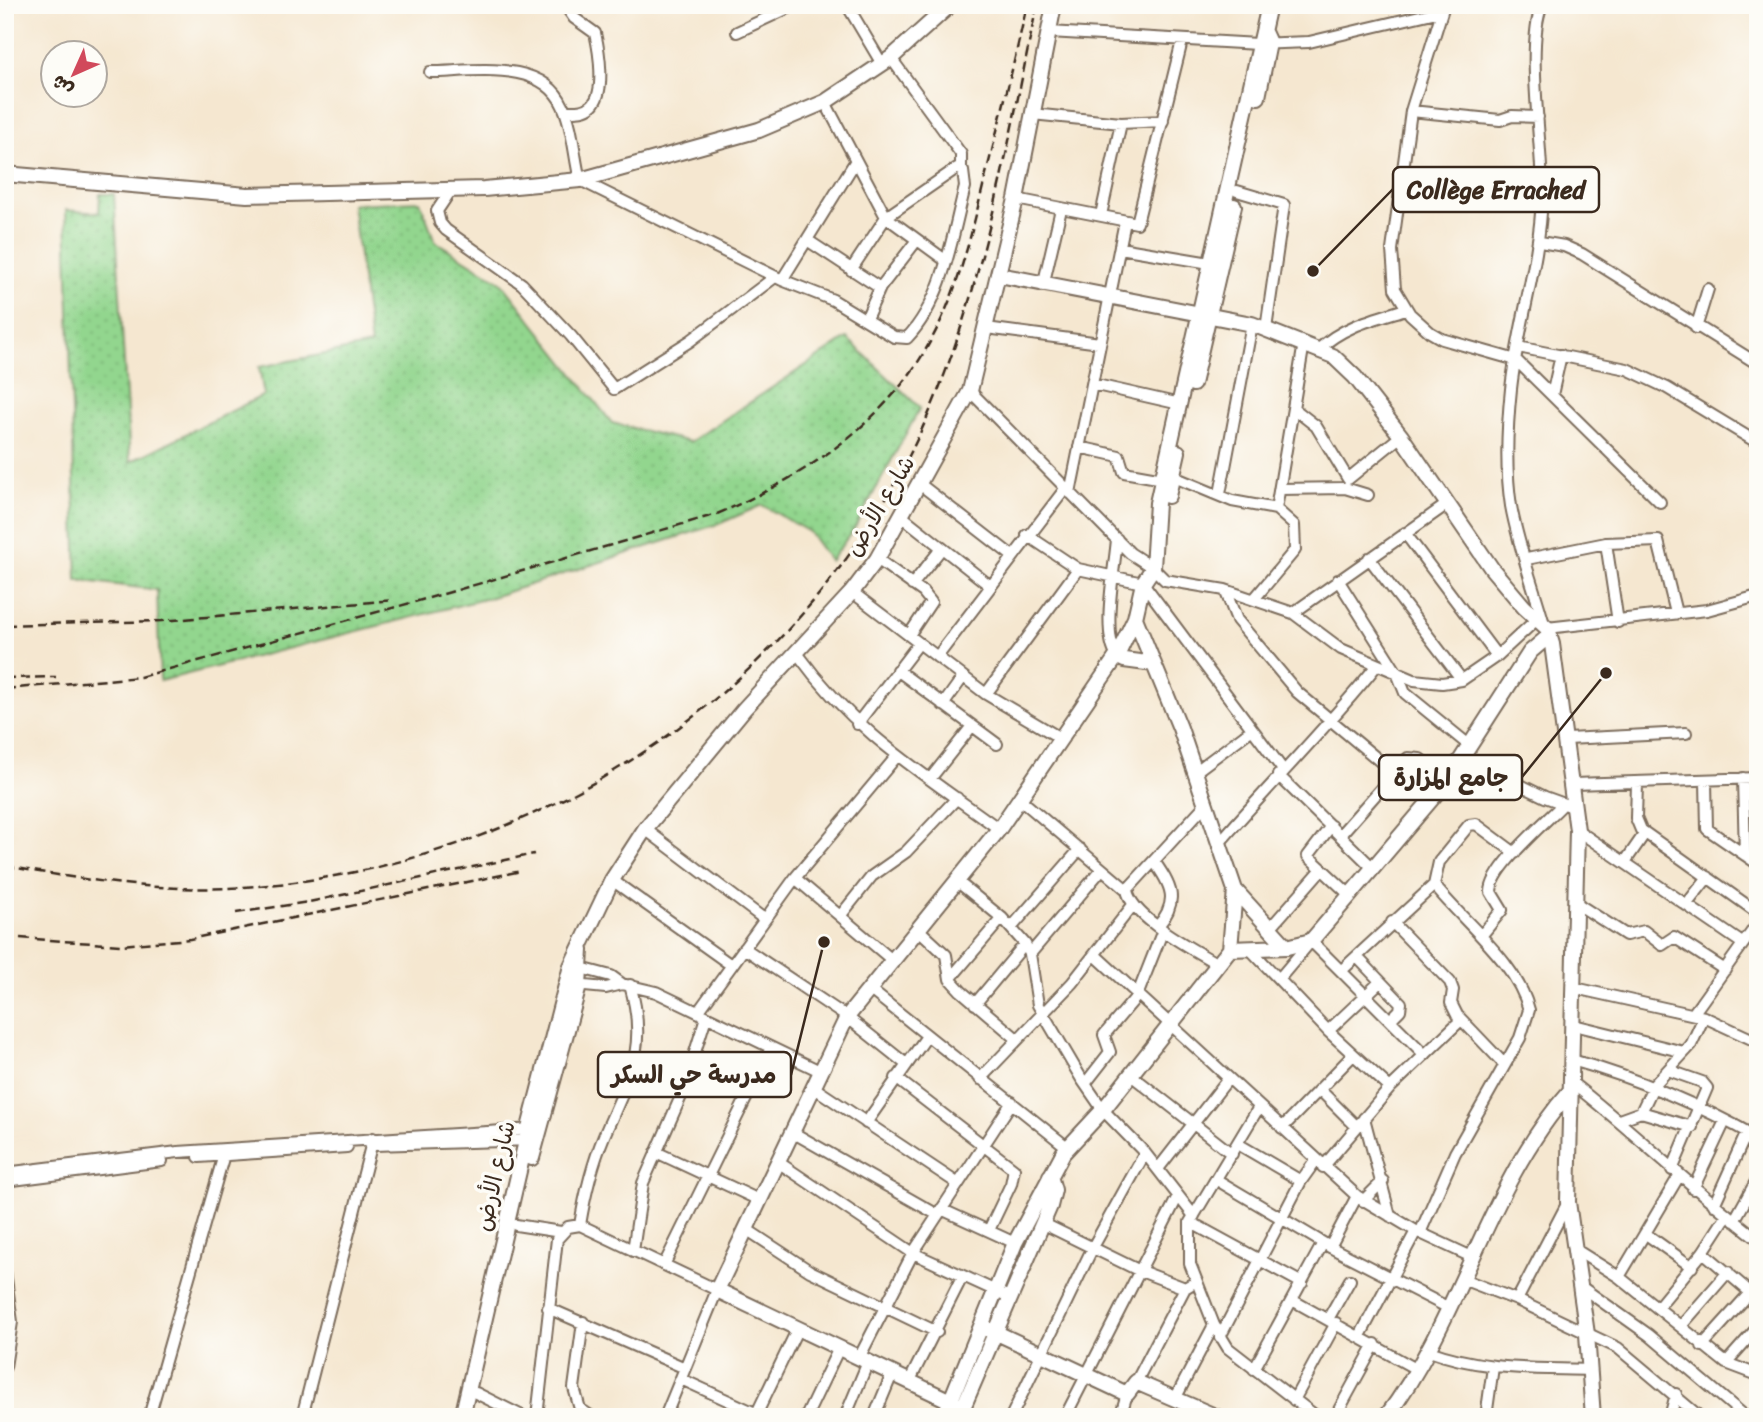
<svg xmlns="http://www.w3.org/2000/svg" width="1763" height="1422" font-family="Sriracha,'Playpen Sans Arabic',sans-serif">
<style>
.green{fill:url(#green-dots);stroke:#668056;stroke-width:2}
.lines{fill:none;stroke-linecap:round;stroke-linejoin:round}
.street-casing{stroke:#7c6c5c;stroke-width:14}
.secondary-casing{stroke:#7c6c5c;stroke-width:18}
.street{stroke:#fff;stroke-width:10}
.secondary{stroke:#fff;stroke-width:14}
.rail{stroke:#3b2a1e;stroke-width:2.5;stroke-dasharray:10 5;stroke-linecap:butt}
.labels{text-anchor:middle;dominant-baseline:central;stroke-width:7;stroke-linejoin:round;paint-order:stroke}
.street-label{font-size:23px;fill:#3b2a1e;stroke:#fdfcf7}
.leader{fill:none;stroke:#3b2a1e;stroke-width:2.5}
.callout-dot{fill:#3b2a1e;stroke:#fdfcf7;stroke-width:2.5}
.callout{fill:#fdfcf7;stroke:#3b2a1e;stroke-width:2.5}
.callout-label{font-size:24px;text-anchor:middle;font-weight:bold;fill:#3b2a1e}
</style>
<defs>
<pattern id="green-dots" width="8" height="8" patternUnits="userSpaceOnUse" patternTransform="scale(1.75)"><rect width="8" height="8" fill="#92d68e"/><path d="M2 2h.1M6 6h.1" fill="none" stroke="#7fb87a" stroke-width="1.8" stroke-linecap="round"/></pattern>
</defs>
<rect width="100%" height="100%" fill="#fdfcf7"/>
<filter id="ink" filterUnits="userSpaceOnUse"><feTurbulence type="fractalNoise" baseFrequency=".0143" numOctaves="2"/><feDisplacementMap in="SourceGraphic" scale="14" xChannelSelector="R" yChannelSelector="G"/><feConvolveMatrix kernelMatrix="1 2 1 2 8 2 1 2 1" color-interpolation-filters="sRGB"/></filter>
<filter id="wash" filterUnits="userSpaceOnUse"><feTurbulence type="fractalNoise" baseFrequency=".00686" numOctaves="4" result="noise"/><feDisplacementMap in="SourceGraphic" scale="28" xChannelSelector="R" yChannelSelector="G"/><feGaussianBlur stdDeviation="1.57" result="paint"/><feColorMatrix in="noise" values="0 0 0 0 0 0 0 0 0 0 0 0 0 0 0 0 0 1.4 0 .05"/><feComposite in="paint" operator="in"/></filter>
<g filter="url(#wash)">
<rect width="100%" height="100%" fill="#f5e7d0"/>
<path class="green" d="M100,194h14l16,268 134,-67 -5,-28 112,-22 -19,-141 68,-3 15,40 66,41 111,141 78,19 157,-104 73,70 -66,121 -24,32 -21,-29 -47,-27 -41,18 -229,74 -332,84 -3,-91 -80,-10 -11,-370 33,3z"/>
</g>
<g filter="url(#ink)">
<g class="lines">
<g class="street-casing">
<path id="street" d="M847,5l35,59
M1444,5l-33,106 -19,139 3,39 15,25 20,18 12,7 74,21 144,142
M1542,5c-17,40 1,143 0,191 -2,66 -24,128 -31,193 -4,38 -6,79 0,117 7,39 22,79 33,118
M737,32l58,-27
M1049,32l209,12 51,-2 132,-31
M891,58l70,96v15
M430,72c41,0 112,-14 133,34 10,21 11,50 17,74l202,100 73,-118
M825,102l61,115 59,43
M565,111c10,0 20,1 27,-6 14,-13 7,-55 3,-72l-21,-15 -9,-13
M1411,111l89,9 12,-4 26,1
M1032,114l89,9 42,-2
M451,190l-14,21 3,12 6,7 76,54 49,52 43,53 76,-48 85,-64
M1237,191l47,14 -18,124
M1016,199l121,24 45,-182
M1101,215l20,-92
M807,240l73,48
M1540,242l24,4 18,8 176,110
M1120,248l90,15
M782,280l51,20 61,37 13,1c37,-39 45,-102 58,-151l-2,-16 -6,-3 -71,49 -35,53
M1043,286l18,-77
M866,319l14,-31 37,-48
M986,328l114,15
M1696,328l12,-39
M1518,347l109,22 40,19 91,55
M1319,349c24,-23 55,-30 87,-40
M1092,384l88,20
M970,391l160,162 23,15 12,12 60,10 68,23 48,36 73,31 28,3 20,-3 35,-24 40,-37
M1552,395l9,-40
M1293,408l23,18 32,53 53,-43
M1079,447l40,9 5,16 39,7
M1174,477l58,24 44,8 18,16 1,25 -40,48
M921,485l90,70
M1280,489l65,-1 23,7
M1070,493l55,-272
M1220,494l32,-170
M1276,509l28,-166
M903,517l86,68
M1405,533l92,123
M1027,535l51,34 65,14 140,187
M1117,539c-2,27 -16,96 0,117
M1606,543l12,79
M1369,558l93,122
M877,559l46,33 8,10 -22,33
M1527,559l79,-16 52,-2 18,72
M1338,580l59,93 8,20 65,53
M912,585l30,-37
M1225,590l12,30 60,72 96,80
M852,592l134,102 74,44
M1293,613l153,-108
M1547,628l160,-18 51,-14
M797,653c58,80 124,119 202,176
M937,657l128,-168
M897,670l100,74
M986,694l92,-125
M943,705l20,-28
M857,724l62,-81
M1567,739l119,-6
M1463,757l82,40 25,9
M1195,772l56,-42
M1278,775l95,93
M1743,778l2,77
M930,779l42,-53
M1706,781l1,48 51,35
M1573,784l185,-6
M1637,784l-1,34 5,12 117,83
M1020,799l107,91c5,29 68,60 92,75
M1331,826l-23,30 43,40
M645,829l119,90
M1577,830l165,113
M1340,835l68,-77 12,1 27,22
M1220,842c52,-60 108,-115 157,-177
M1154,861c17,25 26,39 4,65
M1625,862l20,-29
M795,878l97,82
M612,880l119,85
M958,882l44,36 23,26 5,10 8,51 43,73 22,32 42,43 49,63
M1127,890l79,-86
M1576,903l50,32 18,-4 18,14 12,-8 51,33
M1686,905l22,-28
M841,915l31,-39 34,-24 51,-54
M1012,927l68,-78
M1271,927l50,-57
M919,930l27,25 4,24 11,12 56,48
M1481,936l21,-26 -11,-18c0,-24 55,-70 72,-88
M744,948l103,69 59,47
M1251,950l77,81 62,57
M1030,954l72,-85
M1095,955l262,241 59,35 58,27
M1357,957l44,46 -1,7 -9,9
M573,966l38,10 11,8
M1342,970l92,-85 5,-23 30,-37 7,-1 39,29
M950,979l52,-61
M1279,979l32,-38 114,114
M574,985l32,3 16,-4 34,8 164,79
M868,988l199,159
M1575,988l129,29 54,25
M975,1004l50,-60
M698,1012l97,-134 102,-122
M1693,1014l65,-91
M1459,1017l45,47
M1574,1025l110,27
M1328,1031l52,-49
M1572,1060c67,19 126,44 186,78
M1668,1070l34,12 5,6 -35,82
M1131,1075l101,79
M896,1078l118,91 -3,15 -22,46
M980,1079l92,-96 61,-78
M1572,1083c64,50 121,107 186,156
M1085,1084l25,-32 -6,-17 33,-39 26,-66
M813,1087l144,96
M1320,1090l37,37
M1259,1107l-69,115v42l24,61 14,23 89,69
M1641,1112l51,15
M1364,1118l26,98
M1619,1120l22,-8 13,-27 37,-40 13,-28
M866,1123l61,-87
M1282,1128l71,-73
M792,1132l146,83
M1238,1144l63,37
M374,1145l158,-5
M656,1152l103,48
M199,1157l148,-10
M778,1162l135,91 96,44
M1323,1167l67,-79 70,-67 -9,-18 2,-13 -3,-8 -58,-60
M1158,1169l70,-90
M5,1173l173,-21 355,-23
M1217,1180l113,67 119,61
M5,1181l157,-20
M1693,1189l32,-68
M1363,1201l20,-20
M1714,1205l33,-73
M941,1209l74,34
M1734,1221l24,-43
M1190,1222l112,61
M1042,1223l96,47 47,18
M516,1225l45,7
M580,1225c5,-31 12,-60 24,-89 24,-57 45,-86 26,-151
M746,1229l64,42 127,61
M1420,1233l35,-80 65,-115 9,-28c-12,-48 -65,-87 -95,-125
M1646,1234l46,33
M1330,1247l27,-51
M1576,1250l43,27 107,86 32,12
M633,1251l10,-68 39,-89 24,-77
M1703,1252l55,47
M664,1265l107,-217
M5,1271l7,51 -7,45
M1619,1277l60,-101
M1465,1280l52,20 101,48 82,69
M1580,1286l69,49 97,82
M1292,1300l124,69
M1517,1300l51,-98
M1658,1307l45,-55 24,-37
M548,1308l137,60
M1328,1319l22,-39
M583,1322l-9,66 6,21 12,8
M1681,1326l47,-54
M1360,1336l56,-105
M1220,1337l81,-156 15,-21
M1702,1346l56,-62
M1426,1350c58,21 104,18 164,20
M859,1358l54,-105 99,-151
M1726,1363l32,-36
M1254,1369l69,-126
M681,1379l83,38
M909,1382l53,-105
M1136,1382l49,-94 5,-3
M476,1393l48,24
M1175,1399l39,-74
M1294,1400l42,-77
M757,1413l40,-83
M149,1417l76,-266
M302,1417l71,-279
M537,1417l20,-178 11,-12 12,-2 137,65 -52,127
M806,1417l33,-69
M845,1417l23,-55
M874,1417l18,-43
M1011,1417l82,-170 52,-94
M1065,1417l113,-221
M1120,1417l7,-23
M1335,1417l40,-73
M1486,1417l7,-50
M1670,1417l6,-23
M1750,1417l8,-9"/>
</g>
<g class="secondary-casing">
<path id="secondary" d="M1258,97l11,-54 -5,-11
M5,174l242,21 237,-6 96,-9 179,-50 66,-28 66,-44 59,-53
M999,275l253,49 81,32 22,21 46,59 91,133 32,38 23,21 5,16 25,186 -9,372 19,132 6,83
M1193,384l41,-178
M1168,496l10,-44
M1117,656l7,4 30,4
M1235,890l52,57
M1230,949l57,-2 24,-6 136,-160 83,-129 20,-17
M532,1158l47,-172 2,-36
M982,1326l145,68 9,-12 81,35
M963,1407l-246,-117 130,-273 152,-188 118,-173 18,-38 8,-35 10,-15 4,-65 112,-498
M462,1417l67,-289 42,-162 41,-86 33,-51 99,-120 108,-117 25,-33 93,-168 46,-192 38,-194
M944,1417l71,-174 48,-90 40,-43 127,-161 5,-59 -55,-162 -45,-110
M959,1417l91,-211 4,-16 -4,-14
M1386,1417c76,-101 101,-233 185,-327"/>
</g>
<use href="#street" class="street"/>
<use href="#secondary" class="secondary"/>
<path class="rail" d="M5,625l157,-4 232,-21
M5,678l51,-1
M5,689l135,-12 307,-84 270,-79c81,-34 164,-87 209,-165 32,-54 45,-114 60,-175 14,-55 28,-110 40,-165
M5,866c79,14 159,27 239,21 300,-20 575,-204 690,-486 52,-126 75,-263 103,-396
M236,913l73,-11 225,-48
M5,937l116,8 69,-6 331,-68"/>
</g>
</g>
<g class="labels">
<g class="street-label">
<text transform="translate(880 506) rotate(-59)">شارع الأرض</text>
<text transform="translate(495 1176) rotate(-77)">شارع الأرض</text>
</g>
</g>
<path class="leader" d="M1313 271L1393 189M1606 673L1522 777M824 942L791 1075"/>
<g class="callout-dot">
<circle cx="1313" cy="271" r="7"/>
<circle cx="1606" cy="673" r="7"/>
<circle cx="824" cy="942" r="7"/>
</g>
<g class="callout">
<rect x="1393" y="167" width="206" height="45" rx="7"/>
<rect x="1379" y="755" width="143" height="45" rx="7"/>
<rect x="598" y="1052" width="193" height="45" rx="7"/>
</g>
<g class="callout-label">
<text x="1496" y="198">Collège Errached</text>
<text x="1451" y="786">جامع المزارة</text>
<text x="694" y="1083">مدرسة حي السكر</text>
</g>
<rect width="1763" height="1422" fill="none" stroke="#fdfcf7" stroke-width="28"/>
<g transform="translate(74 74) rotate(225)"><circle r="33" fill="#fdfcf7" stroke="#afa8a0" stroke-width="2"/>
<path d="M0-5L12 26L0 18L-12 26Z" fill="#d1495b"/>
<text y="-10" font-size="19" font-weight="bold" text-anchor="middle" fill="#3b2a1e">ش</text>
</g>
</svg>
